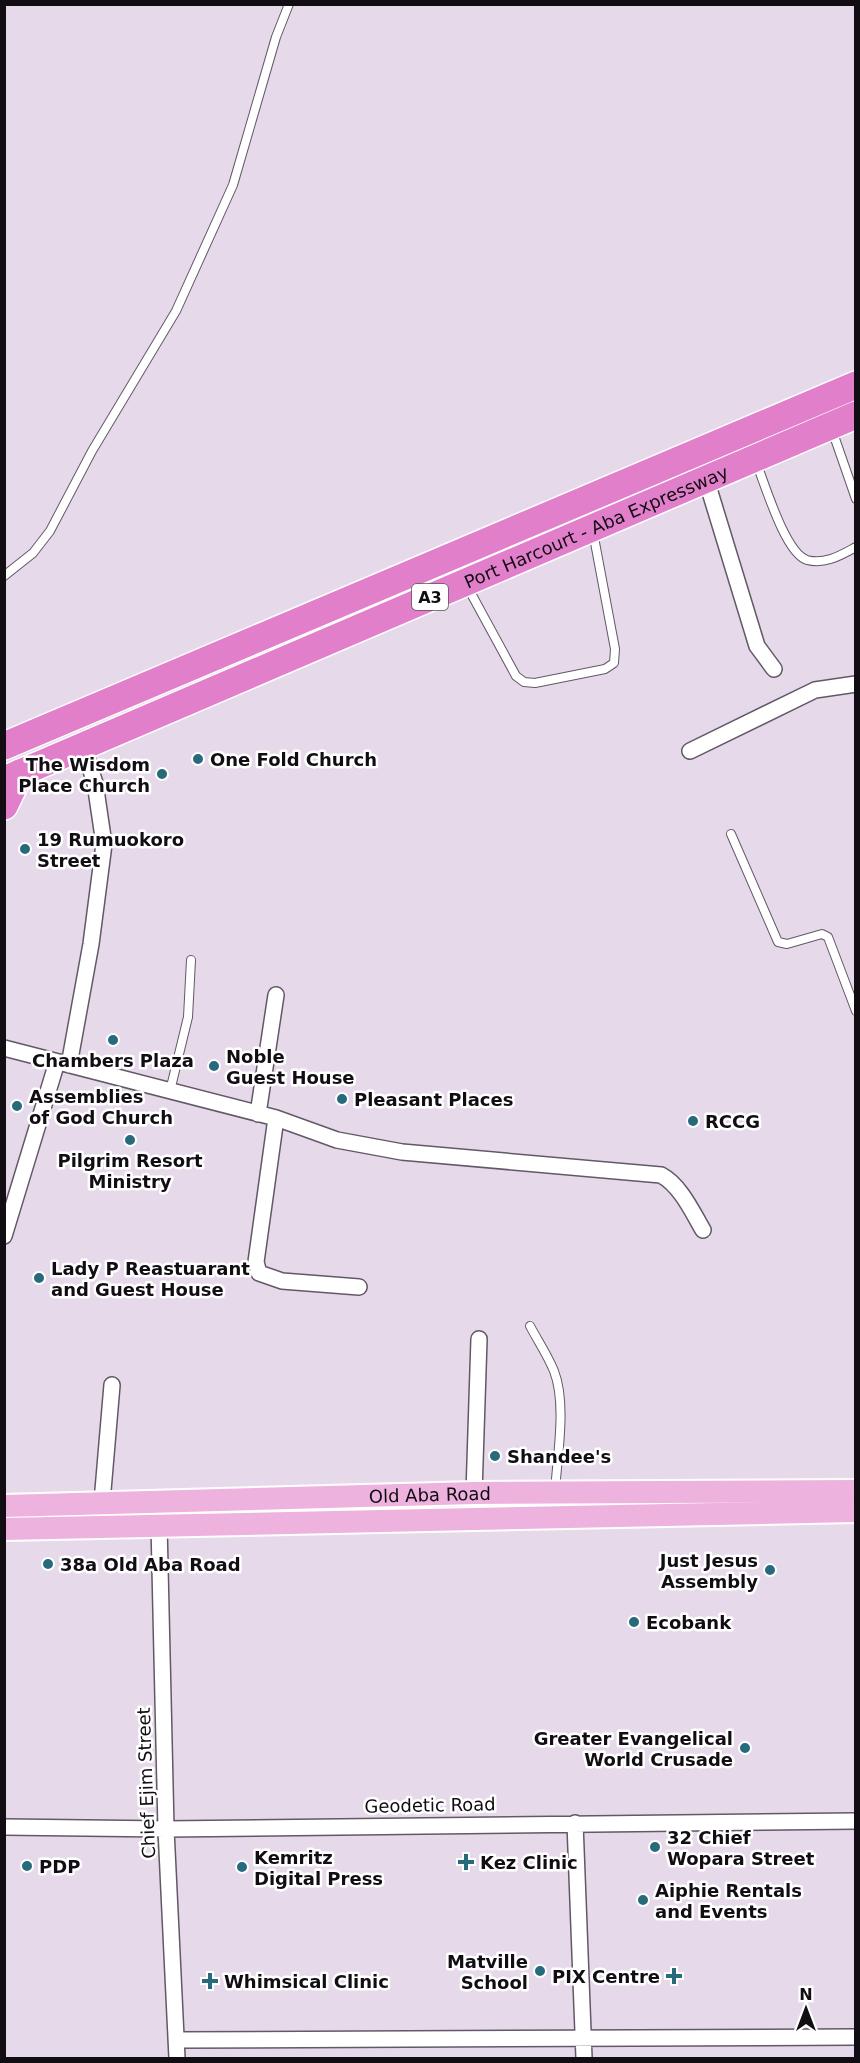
<svg xmlns="http://www.w3.org/2000/svg" width="860" height="2063" font-family="'DejaVu Sans',sans-serif">
<style>
.lines{fill:none;stroke-linecap:round;stroke-linejoin:round}
.lane-casing{stroke:#625866;stroke-width:10}
.street-casing{stroke:#625866;stroke-width:18}
.primary-casing{stroke:#fff;stroke-width:26}
.highway-casing{stroke:#fff;stroke-width:30}
.lane{stroke:#fff;stroke-width:8}
.street{stroke:#fff;stroke-width:15}
.primary{stroke:#eeb2df;stroke-width:22}
.highway{stroke:#e27fca;stroke-width:27}
.poi-dot{fill:#266a7b;stroke:#fff;stroke-width:2}
.labels{text-anchor:middle;dominant-baseline:central;stroke-width:5;stroke-linejoin:round;paint-order:stroke}
.shield{fill:#fff;stroke:#58565a;stroke-width:1.5}
.shield-label{font-size:16px;font-weight:bold;fill:#110d13}
.street-label{font-size:18px;fill:#110d13;stroke:#fff}
.poi-label{font-size:18px;font-weight:bold;fill:#110d13;stroke:#fff;text-anchor:start}
</style>
<rect width="100%" height="100%" fill="#e6daea"/>
<g class="lines">
<g class="lane-casing">
<path id="lane" d="M832,430l24,69
M756,462c9,22 29,91 51,98 18,5 34,-5 49,-13
M4,576l29,-23 17,-22 42,-80 84,-140 57,-126 43,-148 13,-33
M467,586l49,90 8,6 11,1 70,-14 9,-6 1,-14 -22,-117
M731,834l47,108 9,2 35,-10 6,3 28,74
M170,1091l18,-74 3,-57
M530,1326c8,15 18,30 24,45 13,33 3,86 1,121"/>
</g>
<g class="street-casing">
<path id="street" d="M706,479l51,167 17,23
M690,751l125,-61 41,-6
M4,1048l272,70 61,22 65,12 259,23c19,10 31,36 42,55
M69,1065l22,-121 13,-100 -9,-61 -12,-37
M258,1114l18,-119
M276,1118l-20,144 3,11 23,8 77,6
M4,1236l53,-174
M474,1493l5,-154
M102,1502l10,-117
M159,1524l7,305 11,229
M575,1823l9,235
M4,1827l162,2 690,-8
M176,2040l680,-3"/>
</g>
<g class="primary-casing">
<g id="primary">
<path id="s1" d="M4,1506l470,-13 382,-2"/>
<path d="M4,1529l852,-18"/>
</g>
</g>
<g class="highway-casing">
<g id="highway">
<path d="M4,746l852,-361"/>
<path id="s2" d="M4,780l852,-365"/>
<path d="M4,806l16,-33"/>
</g>
</g>
<use href="#lane" class="lane"/>
<use href="#street" class="street"/>
<use href="#primary" class="primary"/>
<use href="#highway" class="highway"/>
</g>
<g class="poi-dot">
<circle cx="198" cy="759" r="6"/>
<circle cx="162" cy="774" r="6"/>
<circle cx="25" cy="849" r="6"/>
<circle cx="113" cy="1040" r="6"/>
<circle cx="214" cy="1066" r="6"/>
<circle cx="342" cy="1099" r="6"/>
<circle cx="17" cy="1106" r="6"/>
<circle cx="693" cy="1121" r="6"/>
<circle cx="130" cy="1140" r="6"/>
<circle cx="39" cy="1278" r="6"/>
<circle cx="495" cy="1456" r="6"/>
<circle cx="48" cy="1564" r="6"/>
<circle cx="770" cy="1570" r="6"/>
<circle cx="634" cy="1622" r="6"/>
<circle cx="745" cy="1748" r="6"/>
<circle cx="655" cy="1847" r="6"/>
<path d="M463 1853h6v6h6v6h-6v6h-6v-6h-6v-6h6z"/>
<circle cx="27" cy="1866" r="6"/>
<circle cx="242" cy="1867" r="6"/>
<circle cx="643" cy="1900" r="6"/>
<circle cx="540" cy="1971" r="6"/>
<path d="M671 1967h6v6h6v6h-6v6h-6v-6h-6v-6h6z"/>
<path d="M207 1972h6v6h6v6h-6v6h-6v-6h-6v-6h6z"/>
</g>
<g class="labels">
<rect class="shield" x="412" y="584" width="36" height="26" rx="4.5"/>
<g class="shield-label">
<text x="430" y="597">A3</text>
</g>
<g class="street-label">
<text stroke="none"><textPath href="#s2" startOffset="644">Port Harcourt - Aba Expressway</textPath></text>
<text stroke="none"><textPath href="#s1" startOffset="426">Old Aba Road</textPath></text>
<text transform="translate(146 1783) rotate(-92)">Chief Ejim Street</text>
<text transform="translate(430 1805) rotate(-1)">Geodetic Road</text>
</g>
<g class="poi-label">
<text x="210" y="759">One Fold Church</text>
<text x="150" y="764" text-anchor="end">The Wisdom<tspan x="150" dy="21">Place Church</tspan></text>
<text x="37" y="839">19 Rumuokoro<tspan x="37" dy="21">Street</tspan></text>
<text x="226" y="1056">Noble<tspan x="226" dy="21">Guest House</tspan></text>
<text x="113" y="1060" text-anchor="middle">Chambers Plaza</text>
<text x="29" y="1096">Assemblies<tspan x="29" dy="21">of God Church</tspan></text>
<text x="354" y="1099">Pleasant Places</text>
<text x="705" y="1121">RCCG</text>
<text x="130" y="1160" text-anchor="middle">Pilgrim Resort<tspan x="130" dy="21">Ministry</tspan></text>
<text x="51" y="1268">Lady P Reastuarant<tspan x="51" dy="21">and Guest House</tspan></text>
<text x="507" y="1456">Shandee's</text>
<text x="758" y="1560" text-anchor="end">Just Jesus<tspan x="758" dy="21">Assembly</tspan></text>
<text x="60" y="1564">38a Old Aba Road</text>
<text x="646" y="1622">Ecobank</text>
<text x="733" y="1738" text-anchor="end">Greater Evangelical<tspan x="733" dy="21">World Crusade</tspan></text>
<text x="667" y="1837">32 Chief<tspan x="667" dy="21">Wopara Street</tspan></text>
<text x="254" y="1857">Kemritz<tspan x="254" dy="21">Digital Press</tspan></text>
<text x="480" y="1862">Kez Clinic</text>
<text x="39" y="1866">PDP</text>
<text x="655" y="1890">Aiphie Rentals<tspan x="655" dy="21">and Events</tspan></text>
<text x="528" y="1961" text-anchor="end">Matville<tspan x="528" dy="21">School</tspan></text>
<text x="660" y="1976" text-anchor="end">PIX Centre</text>
<text x="224" y="1981">Whimsical Clinic</text>
</g>
</g>
<rect width="860" height="2063" fill="none" stroke="#110d13" stroke-width="12"/>
<g transform="translate(806 2009)" stroke="#ffffff" stroke-width="4.5" paint-order="stroke">
<path d="M0-4.5L10 22L0 15L-10 22Z" fill="#110d13"/>
<text y="-9" font-size="16" font-weight="bold" text-anchor="middle" fill="#110d13">N</text>
</g>
</svg>
